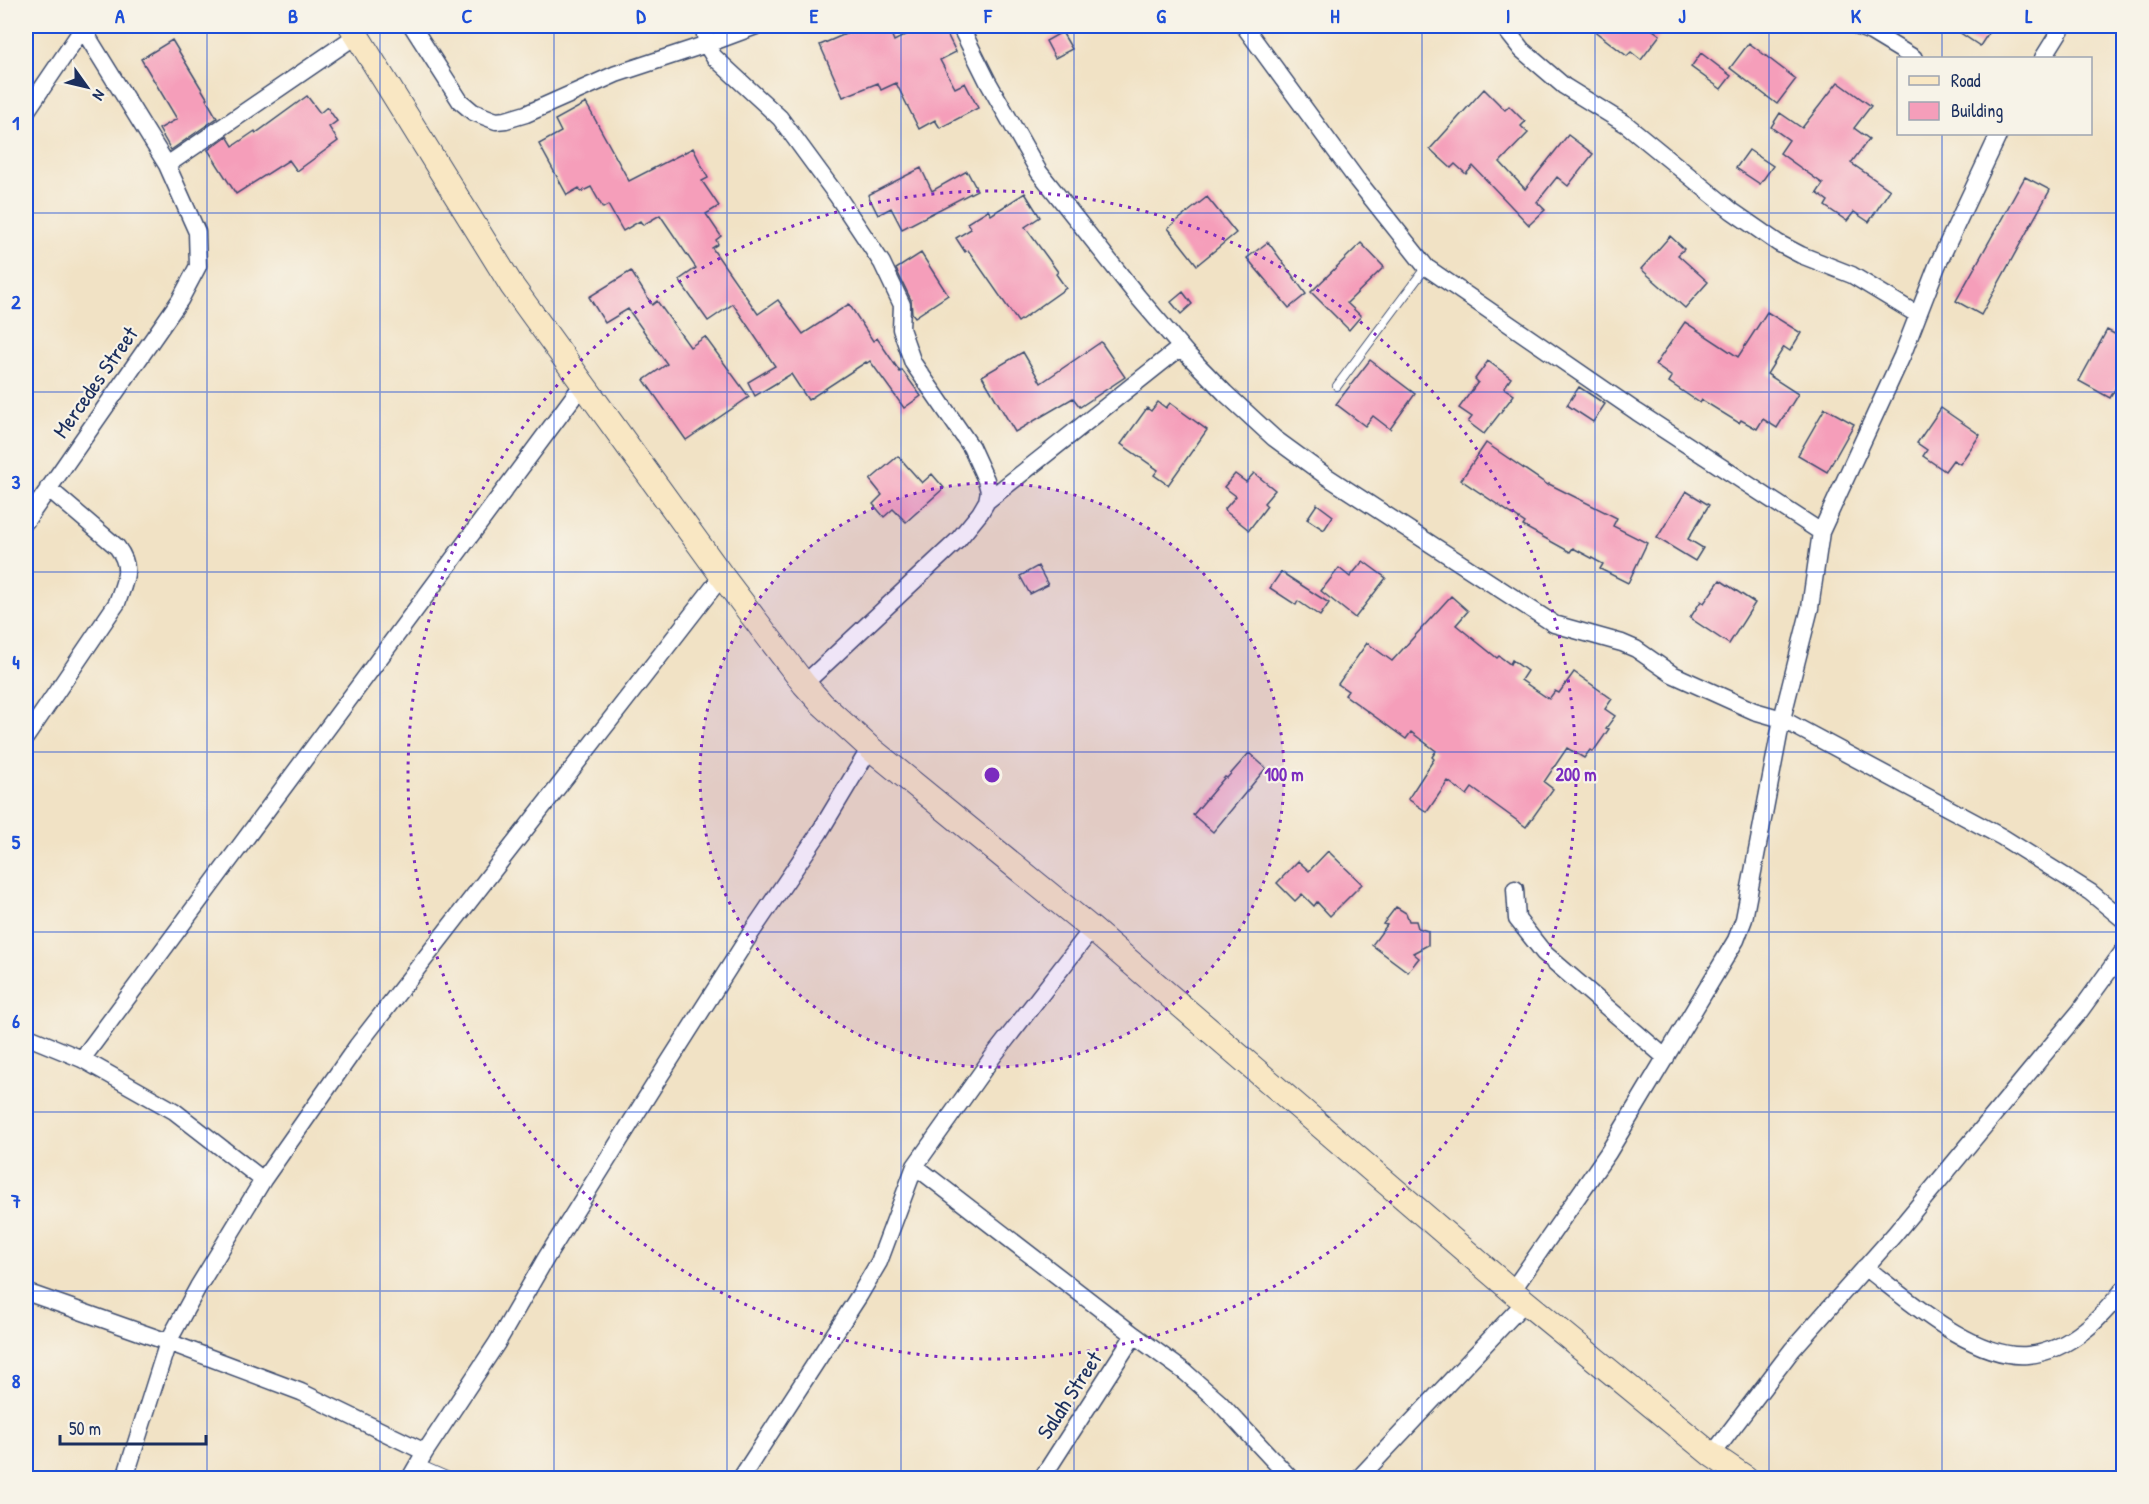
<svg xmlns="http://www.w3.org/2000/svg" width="2149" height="1504" font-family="'Patrick Hand',sans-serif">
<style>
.building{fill:#f59eba}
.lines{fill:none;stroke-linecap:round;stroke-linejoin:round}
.lane-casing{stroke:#3b4a6d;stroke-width:10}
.street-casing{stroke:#3b4a6d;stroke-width:19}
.secondary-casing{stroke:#3b4a6d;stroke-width:26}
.lane{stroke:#fff;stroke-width:8}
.street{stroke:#fff;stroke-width:16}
.secondary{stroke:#f9e7c3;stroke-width:24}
.grid{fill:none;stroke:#1d4ed8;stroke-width:1.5;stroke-opacity:0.55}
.ring{fill:none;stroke:#7b2cbf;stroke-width:3;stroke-dasharray:3 6}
.labels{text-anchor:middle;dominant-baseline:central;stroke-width:4.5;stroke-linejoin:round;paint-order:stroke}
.street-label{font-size:22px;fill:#1b2f5e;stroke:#f7f3e8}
.centre{fill:#7b2cbf;stroke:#f7f3e8;stroke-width:3}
.ring-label{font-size:18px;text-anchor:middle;font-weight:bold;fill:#7b2cbf;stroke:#f7f3e8;stroke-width:4.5;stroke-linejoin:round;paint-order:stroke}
.neatline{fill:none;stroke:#1d4ed8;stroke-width:2}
.grid-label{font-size:20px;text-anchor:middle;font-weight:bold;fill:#1d4ed8}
</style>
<rect width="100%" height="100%" fill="#f7f3e8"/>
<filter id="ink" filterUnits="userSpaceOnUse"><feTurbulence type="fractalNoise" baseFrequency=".0167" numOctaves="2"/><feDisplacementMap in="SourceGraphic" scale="12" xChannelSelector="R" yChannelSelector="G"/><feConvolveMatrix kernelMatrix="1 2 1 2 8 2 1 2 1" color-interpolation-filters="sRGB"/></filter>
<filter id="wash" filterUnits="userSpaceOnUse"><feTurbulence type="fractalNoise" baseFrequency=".008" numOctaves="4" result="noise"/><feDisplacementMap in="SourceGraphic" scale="24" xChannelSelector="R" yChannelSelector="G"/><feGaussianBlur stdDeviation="1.35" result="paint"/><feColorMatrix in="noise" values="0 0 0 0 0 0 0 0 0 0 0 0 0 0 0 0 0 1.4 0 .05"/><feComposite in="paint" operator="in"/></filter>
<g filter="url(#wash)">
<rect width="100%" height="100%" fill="#f1e2c5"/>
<g id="blocks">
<path class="building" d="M864,26h24l6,15 30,-15h19l13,26 -16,8 15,28 10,-5 13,25 -38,20 -5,-8 -16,9 -23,-46 -15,7 -3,-7 -35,14 -23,-52z
M1588,26h59l13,9 -19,25 -10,-8 -4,4z
M1950,26h43l-13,20z
M1062,32l10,17 -17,9 -9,-17z
M172,40l35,58 -1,1 11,19 -46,32 -12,-21 18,-10 -36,-60z
M1749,43l47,36 -19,25 -47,-36z
M1701,53l30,23 -10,13 -30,-22z
M1838,82l33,24 -17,22 15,11 -18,24 39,27 -21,32 -15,-10 -7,9 -22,-15 3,-5 -11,-8 6,-9 -43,-31 9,-13 -18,-13 9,-14 22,15z
M1484,89l21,21 4,-4 16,16 -4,4 7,7 -28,29 25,27 43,-54 25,19 -25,32 -11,-9 -20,25 8,8 -16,15 -56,-59 -7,8 -11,-10 -4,4 -21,-19z
M307,96l13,17 7,-6 10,14 -8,6 9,14 -41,30 -8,-11 -53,34 -28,-44 19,-14 6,10 22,-15 1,2z
M586,103l43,78 64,-33 15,30 -6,3 17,25 -13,8 15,22 -5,4 2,4 -6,4 46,66 20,-14 25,34 46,-30 24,37 4,-3 23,34 2,-2 19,26 -17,12 -34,-47 -3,2 -1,-1 -58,38 -17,-26 -36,22 -7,-14 27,-16 -42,-62 -25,17 -29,-41 17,-12 -36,-53 -17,10 -3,-4 -17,10 -15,-26 -5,3 -12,-21 -10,5 -2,-4 -12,7 -28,-51 22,-12 -6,-12z
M1749,150l24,16 -13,18 -24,-16z
M921,168l11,23 35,-20 10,19 -75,39 -11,-21 -13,7 -10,-20z
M2025,177l25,13 -69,125 -25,-14z
M1025,193l15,24 -15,10 33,45 -2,2 10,14 -48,34 -50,-72 -3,2 -9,-14 15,-9 -4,-6 21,-13 3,5z
M1207,197l29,36 -39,32 -29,-37z
M1670,236l14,13 -6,6 30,27 -23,26 -44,-39z
M1268,242l38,52 -17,14 -42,-50z
M1361,243l23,24 -37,36 14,13 -12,14 -38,-38z
M921,253l27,42 -33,22 -3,-4 -1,-13 -15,-31z
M631,271l21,34 5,-4 33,46 15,-10 44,60 -63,43 -42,-60 23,-16 -39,-55 -23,14 -16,-26z
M1183,292l9,12 -11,10 -10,-12z
M1767,312l34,21 -11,18 -6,-4 -17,27 31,20 -21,34 -14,-9 -6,10 -16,-9 -2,3 -37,-23 -2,3 -31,-21 3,-5 -17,-12 30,-43 53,35z
M2107,330l17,9v35l-14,24 -31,-17z
M1101,342l24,35 -45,30 -7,-9 -58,34 -33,-56 41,-24 18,31z
M1370,360l45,34 -25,35 -17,-13 -8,10 -29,-22z
M1488,361l23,17 -7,10 10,7 -30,39 -16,-12 4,-5 -13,-9 19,-26 -3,-3z
M1579,387l26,17 -12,18 -26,-17z
M1158,402l8,6 4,-5 37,27 -39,55 -14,-10 4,-5 -37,-26 26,-36 4,3z
M1825,408l29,16 -27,48 -29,-17z
M1941,408l39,27 -20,29 -7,-4 -8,11 -22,-15 4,-6 -10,-7z
M1486,443l62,42 1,-1 68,34 -4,8 34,17 -19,40 -28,-14 3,-5 -30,-16 -3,4 -47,-26 2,-3 -64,-43z
M898,456l24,27 10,-9 12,14 -38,34 -13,-13 -9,8 -11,-13 9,-9 -12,-15z
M1254,473l21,17 -11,13 3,3 -18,24 -25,-20 12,-14 -12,-9 11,-13 11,8z
M1686,491l23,14 -21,34 15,9 -8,13 -38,-23z
M1317,504l16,12 -9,14 -17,-11z
M1363,561l23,17 -31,40 -34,-27 18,-23 11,9z
M1038,566l10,19 -18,9 -10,-18z
M1281,572l48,31 -9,13 -22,-15 -2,4 -26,-17z
M1720,580l35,23 -26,41 -39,-26 11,-17 3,2z
M1451,596l17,15 -12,14 41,33 2,-2 11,8 2,-4 15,11 -6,9 28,19 6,-8 4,2 15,-21 38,27 -7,10 10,7 -9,12 3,1 -16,23 -3,-2 -6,8 -17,-10 -23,34 9,7 -27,38 -54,-39 -5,7 -19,-14 -21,31 -19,-13 26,-40 -2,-2 4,-6 -25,-19 -5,7 -61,-44 3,-4 -10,-7 29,-41 25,18z
M1249,753l17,15 -53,64 -20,-17 32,-38 2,1z
M1328,851l34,33 -32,32 -13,-14 -3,4 -12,-12 -7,7 -18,-18 21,-22 11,10z
M1396,907l10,6 3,8h7l2,7 10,3v14l-15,8 6,5 -11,14 -36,-27 15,-20 -4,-1z"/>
</g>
</g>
<g filter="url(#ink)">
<use href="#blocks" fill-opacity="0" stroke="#3b4a6d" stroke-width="1.5"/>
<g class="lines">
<g class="lane-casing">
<path id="lane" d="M1337,386l89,-119
M419,1464l32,14"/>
</g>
<g class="street-casing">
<path id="street" d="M412,26l48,75 13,11 23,9 10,-1 20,-6 90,-40 97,-32 43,-16
M704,26l2,18 8,13 66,61 58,79 44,66 20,42 -1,24 12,34 58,84 15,33 3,11 -2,10 -7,12 -22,27 -154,144
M960,26l28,56 51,90 99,125 49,57 38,39 49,45 52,38 228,148 68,19 14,6 36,25 82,37 28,8 220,118 88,55 34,28
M1244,26l113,154 69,87 211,145 184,120
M1503,26l19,24 42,36 63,39 105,86 46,32 23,12 51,20 66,40
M1856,26l15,6 43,26
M2043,58l20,-32
M26,112l57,-84
M167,165l190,-130
M987,501l194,-154
M26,521l154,-221 18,-34 -1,-34 -30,-67 -86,-139
M26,737l91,-134c8,-23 16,-35 0,-56l-69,-59
M1515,889l2,30 27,34 122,105
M26,1036l56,23 92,52 89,69
M82,1059l501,-675
M915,1166l219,169 51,37 34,30 71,76
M1865,1267c41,31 108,93 163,88 21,-2 42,-13 58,-26 15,-11 26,-26 38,-40
M1512,1291l96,-138 128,-213 8,-21 38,-200 28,-111 11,-76 81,-176 35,-90 62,-132
M26,1292l142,50 133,50 124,60
M1712,1455l80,-105 102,-115 186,-224 44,-61
M125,1478l43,-136 30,-55 65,-107 94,-134 365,-470
M410,1478l15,-26 72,-109 49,-85 107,-171 98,-154 68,-100 51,-85
M741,1478l118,-182 20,-34 36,-96 79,-111 98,-126
M1042,1478l92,-143
M1359,1478l166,-176"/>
</g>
<g class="secondary-casing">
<path id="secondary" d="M351,26l161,260 210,290 82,108 18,20 48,44 222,181 420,362 200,164 34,23"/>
</g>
<use href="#lane" class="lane"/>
<use href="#street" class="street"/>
<use href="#secondary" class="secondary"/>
</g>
</g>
<path class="grid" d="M207,26v1452M380,26v1452M554,26v1452M727,26v1452M901,26v1452M1074,26v1452M1248,26v1452M1422,26v1452M1595,26v1452M1769,26v1452M1942,26v32M1942,134v1344M26,213h2098M26,392h2098M26,572h2098M26,752h2098M26,932h2098M26,1112h2098M26,1291h2098"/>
<circle cx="992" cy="775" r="292" fill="#7b2cbf" fill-opacity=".12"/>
<g class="ring">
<circle cx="992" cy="775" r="292"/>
<circle cx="992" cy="775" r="584"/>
</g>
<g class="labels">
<g class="street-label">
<text transform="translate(95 382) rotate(-55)">Mercedes Street</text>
<text transform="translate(1069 1395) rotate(-57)">Salah Street</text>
</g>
</g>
<circle cx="992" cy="775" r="9" class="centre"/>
<g class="ring-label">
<text x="1284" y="781">100 m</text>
<text x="1576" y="781">200 m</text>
</g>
<rect width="2149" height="1504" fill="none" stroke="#f7f3e8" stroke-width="66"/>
<rect x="1897" y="57" width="195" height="78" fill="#f7f3e8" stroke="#9fa5b1" stroke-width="1.5"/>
<rect x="1909" y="76" width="30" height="9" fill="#f9e7c3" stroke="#9fa5b1" stroke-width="1.5"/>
<text x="1951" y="87" font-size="18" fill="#1b2f5e">Road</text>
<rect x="1909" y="102" width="30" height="18" fill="#f59eba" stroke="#9fa5b1" stroke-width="1.5"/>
<text x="1951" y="117" font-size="18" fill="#1b2f5e">Building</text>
<g transform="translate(87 87) rotate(124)" stroke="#f7f3e8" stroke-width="4.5" paint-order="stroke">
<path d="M0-4.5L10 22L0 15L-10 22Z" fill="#1b2f5e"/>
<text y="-9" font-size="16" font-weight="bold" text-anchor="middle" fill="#1b2f5e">N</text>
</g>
<path d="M60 1435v9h146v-9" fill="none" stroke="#1b2f5e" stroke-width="3"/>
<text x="69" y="1435" font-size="18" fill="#1b2f5e" stroke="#f7f3e8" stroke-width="4.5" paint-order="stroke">50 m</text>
<rect x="33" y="33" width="2083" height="1438" class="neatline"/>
<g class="grid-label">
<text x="120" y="23">A</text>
<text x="293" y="23">B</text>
<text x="467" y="23">C</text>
<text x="641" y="23">D</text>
<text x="814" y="23">E</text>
<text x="988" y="23">F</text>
<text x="1161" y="23">G</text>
<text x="1335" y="23">H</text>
<text x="1508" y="23">I</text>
<text x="1682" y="23">J</text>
<text x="1856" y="23">K</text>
<text x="2029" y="23">L</text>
<text x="16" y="130">1</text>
<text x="16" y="309">2</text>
<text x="16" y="489">3</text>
<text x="16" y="669">4</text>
<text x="16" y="849">5</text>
<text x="16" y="1028">6</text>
<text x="16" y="1208">7</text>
<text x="16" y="1388">8</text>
</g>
</svg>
